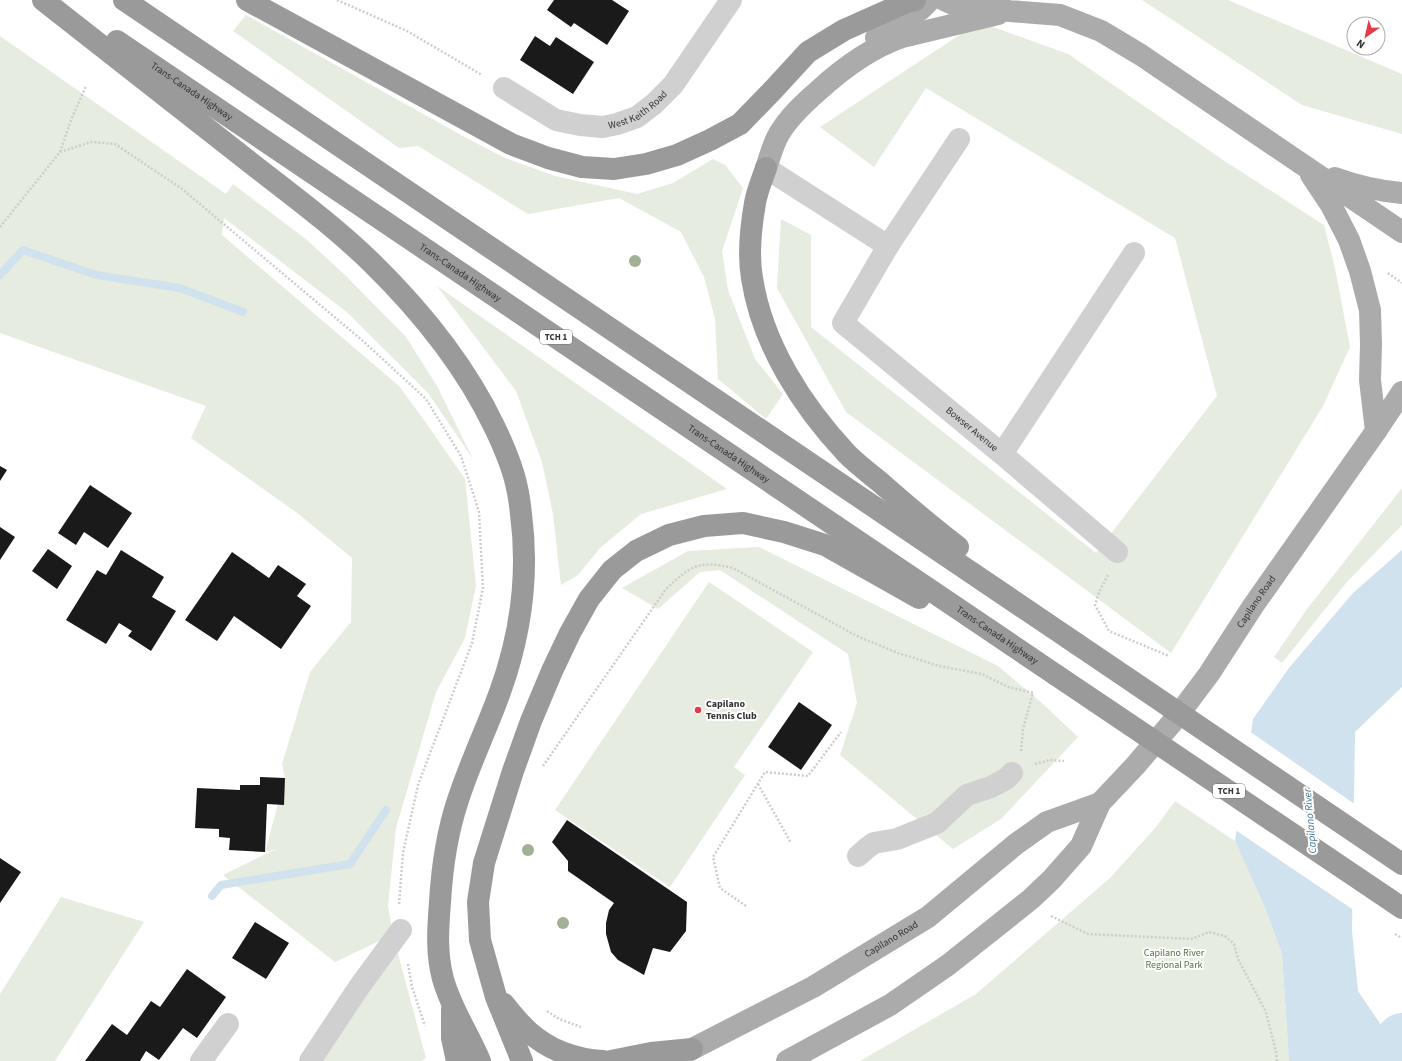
<svg xmlns="http://www.w3.org/2000/svg" width="1402" height="1061" font-family="'Source Sans 3',sans-serif">
<style>
.green{fill:#e6ecdf}
.water{fill:#cfe2ee}
.pier{fill:#fff}
.lines{fill:none;stroke-linecap:round;stroke-linejoin:round}
.stream{stroke:#cfe2ee;stroke-width:8}
.river{stroke:#cfe2ee;stroke-width:50}
.building{fill:#1a1a1a}
.path{stroke:#cdcdcd;stroke-width:2.5;stroke-dasharray:2 2;stroke-linecap:butt}
.minor{stroke:#d0d0d0;stroke-width:22}
.major{stroke:#ababab;stroke-width:22}
.highway{stroke:#9a9a9a;stroke-width:22}
.path-bridge{stroke:#cdcdcd;stroke-width:2.5;stroke-dasharray:2 2;stroke-linecap:butt}
.highway-bridge{stroke:#9a9a9a;stroke-width:22}
.tree{fill:#a2b095}
.poi-dot{fill:#e63946;stroke:#fff;stroke-width:1.5}
.labels{text-anchor:middle;dominant-baseline:central;stroke-width:4;stroke-linejoin:round;paint-order:stroke}
.shield{fill:#fff;stroke:#707070;stroke-width:1}
.shield-label{font-size:9px;font-weight:bold;fill:#333}
.street-label{font-size:10px;fill:#333;stroke:#fff}
.poi-label{font-size:10px;font-weight:bold;fill:#333;stroke:#fff;text-anchor:start}
.park-label{font-size:10px;fill:#56703f;stroke:#fff}
.water-label{font-size:11px;font-style:italic;fill:#3f7597;stroke:#fff}
</style>
<rect width="100%" height="100%" fill="#fff"/>
<path class="green" d="M1142,0h86l174,74v60l-100,-29z
M246,15l215,120 44,23 50,18 82,18 36,-11 40,-24 12,6 18,23 -21,63 6,39 27,69 28,35 -17,25 -48,-40 -3,-60 -11,-42 -23,-45 -62,-34 -91,16 -110,-68 -19,2 -166,-117z
M979,22l89,32 158,108 98,63 11,43 15,79 -27,59 -152,247 -325,-241 -69,-124 4,-69 30,16v92l285,226 121,-157 -42,-158 -249,-150 -52,79 -54,-40z
M0,36l226,158 7,-10 74,56 39,36 60,61 31,49 36,73 -45,-66 -80,-80 -124,-95 -2,17 177,151 25,34 41,59 11,107 -11,52 -29,54 -40,136 -8,78 5,29 33,123 -5,3h-102l73,-126 -57,27 -112,-87 53,-26 -11,3 20,-74 -3,-14 28,-92 41,-50 1,-64 -56,-46 -105,-74 15,-32 -206,-73z
M437,286l290,203 -86,25 -41,34 -22,27 -17,10 -8,-71 -11,-52 -26,-71z
M1402,488v37l-56,58 -64,80 -8,-6 33,-48z
M759,547l239,119 45,38 35,33 -77,82 -48,30 -113,-94 17,-52 -9,-49 -128,-84 -20,2 -42,37 -36,-21 66,-37z
M709,582l104,70 -79,115 11,8 -75,112 -115,-77z
M1175,801l60,40 30,67 17,46 7,107h-429l116,-67 134,-116 46,-51z
M61,897l83,25 -89,139h-55v-67z"/>
<path class="water" d="M1402,550v137l-47,45 -3,199 6,60 44,65 -3,5h-110l-7,-107 -17,-46 -30,-67 18,-122 36,-51 64,-75z"/>
<path class="pier" d="M1249,731l107,74 -1,106 -121,-82z"/>
<g class="lines">
<path class="stream" d="M0,275l23,-25 73,25 84,13 63,24
M212,896l9,-11 129,-21 36,-54"/>
<path class="river" d="M1378,1061l24,-23"/>
</g>
<path class="building" d="M554,0h58l17,11 -22,34 -33,-22 -3,4 -24,-17z
M535,36l15,10 6,-9 38,25 -21,32 -53,-34z
M0,466l7,4 -7,11z
M90,485l42,28 -24,35 -24,-16 -8,13 -18,-12z
M0,527l15,10 -15,23z
M48,549l24,17 -15,23 -25,-18z
M121,550l43,27 -12,20 24,14 -25,40 -23,-15 4,-5 -13,-8 -13,21 -40,-24 31,-50 9,5z
M232,552l37,26 9,-13 28,19 -9,12 14,10 -30,43 -47,-33 -17,25 -32,-21z
M799,702l33,23 -31,45 -33,-23z
M260,777l25,1 -1,27 -17,-1 -2,48 -36,-2 1,-12 -11,-1v-8l-24,-1 2,-40 43,2v-5h20z
M567,820l120,82 -1,29 -16,21 -17,-4 -9,27 -26,-15 -7,-8 -5,-18v-11l3,-13 5,-7 -46,-32v-10l-16,-19z
M0,858l21,14 -21,31z
M255,922l34,21 -23,36 -34,-21z
M187,969l39,28 -29,41 -14,-10 -24,32 -13,-9 -6,10h-55l27,-37 15,11 24,-34 9,6z"/>
<g class="lines">
<path class="path" d="M337,0l70,31 75,44
M60,152l31,-10 24,2 67,45 181,152 63,58 35,57 18,56 4,76 -11,55 -54,142 -15,68 -4,52
M0,227l60,-75 11,-32 15,-34
M1388,273l14,10
M1108,575l-9,17 -4,13 14,26 60,25
M1021,751l2,-22 10,-36
M1035,764l15,-4 14,1
M543,766l123,-177c26,-24 32,-29 67,-21l124,68 41,17 41,13 43,8 26,13 26,6
M758,784l33,59
M746,906l-26,-18 -7,-31 52,-85 43,4 33,-44
M1051,916l37,18 104,5 17,-7 16,4 9,8 4,15 28,53 10,40 1,9
M408,964l4,23 13,39
M547,1011l12,8 22,8"/>
<g class="minor">
<path id="s1" d="M504,88l52,32 24,5 23,2 14,-3 20,-7 17,-13 19,-19 58,-85"/>
<path id="s2" d="M766,168l122,78 -45,77 159,131 132,-201"/>
<path d="M888,246l71,-107"/>
<path d="M1002,454l115,98"/>
<path d="M858,856l9,-8 7,-5 23,-4 40,-16 30,-28 24,-8 15,-8 6,-6"/>
<path d="M201,1061l27,-37"/>
<path d="M310,1061l49,-74 42,-57"/>
</g>
<g class="major">
<path d="M944,0l11,5 55,6 50,4 41,16 40,24 261,177"/>
<path d="M876,38l5,-7 39,-21 10,-10"/>
<path d="M766,168c4,-11 7,-24 13,-34 10,-17 24,-30 39,-43 25,-23 52,-43 84,-54l96,-23"/>
<path d="M1311,175l20,30 18,35 11,31 10,39 1,34 -1,36 6,51"/>
<path d="M1335,178c22,8 44,13 67,15"/>
<path id="s3" d="M676,1058l16,-9 121,-62 115,-70 88,-73 31,-22 53,-19"/>
<path id="s4" d="M787,1061l103,-56 58,-40 83,-66 21,-20 29,-33 19,-43 35,-37 41,-48 33,-44 44,-68 123,-175 26,-39"/>
</g>
<g class="highway">
<path d="M43,0c68,53 136,107 204,160 42,33 86,65 125,103 49,48 93,102 123,165 9,19 18,39 22,60 2,8 3,17 4,26 8,61 0,120 -21,178 -13,36 -30,71 -42,108 -11,33 -16,67 -18,102 -2,26 -4,51 3,77 8,29 25,54 37,82"/>
<path d="M124,0l953,644"/>
<path d="M247,0l264,144 37,14 34,9 32,2 32,-5 31,-9 33,-15 30,-16 33,-34 35,-38 36,-22 63,-28 8,-2"/>
<path id="s5" d="M117,41l939,634"/>
<path d="M766,168c-4,12 -9,23 -11,35 -4,23 -7,52 -3,75 10,66 50,128 95,176 10,10 23,20 34,29 25,22 51,44 77,64"/>
<path d="M504,1004c8,10 16,20 25,28 20,18 47,28 74,29"/>
<path d="M452,1010v28l5,23"/>
<path d="M522,1061l-26,-64 -16,-57 -2,-38 6,-39 29,-92 18,-50 21,-50 18,-38 19,-34 23,-29 24,-19 33,-16 35,-9 39,-3 41,9 41,13 94,53"/>
<path d="M611,1061l40,-8 41,-4"/>
</g>
<path class="path-bridge" d="M1395,934l7,4"/>
<path class="highway-bridge" d="M1077,644l325,220
M1056,675l346,233"/>
</g>
<g class="tree">
<circle cx="635" cy="261" r="6"/>
<circle cx="528" cy="850" r="6"/>
<circle cx="563" cy="923" r="6"/>
</g>
<circle class="poi-dot" cx="698" cy="710" r="4"/>
<g class="labels">
<g class="shield">
<rect x="540" y="330" width="32" height="14" rx="3"/>
<rect x="1213" y="784" width="32" height="14" rx="3"/>
</g>
<g class="shield-label">
<text x="556" y="337">TCH 1</text>
<text x="1229" y="791">TCH 1</text>
</g>
<g class="street-label">
<text stroke="none"><textPath href="#s5" startOffset="90">Trans-Canada Highway</textPath></text>
<text stroke="none"><textPath href="#s1" startOffset="148">West Keith Road</textPath></text>
<text stroke="none"><textPath href="#s5" startOffset="414">Trans-Canada Highway</textPath></text>
<text stroke="none"><textPath href="#s2" startOffset="401">Bowser Avenue</textPath></text>
<text stroke="none"><textPath href="#s5" startOffset="738">Trans-Canada Highway</textPath></text>
<text stroke="none"><textPath href="#s4" startOffset="669">Capilano Road</textPath></text>
<text stroke="none"><textPath href="#s5" startOffset="1062">Trans-Canada Highway</textPath></text>
<text stroke="none"><textPath href="#s3" startOffset="246">Capilano Road</textPath></text>
</g>
<g class="poi-label">
<text x="706" y="704">Capilano<tspan x="706" dy="12">Tennis Club</tspan></text>
</g>
<g class="park-label">
<text x="1174" y="953">Capilano River<tspan x="1174" dy="12">Regional Park</tspan></text>
</g>
<g class="water-label">
<text transform="translate(1310 821) rotate(-95)">Capilano River</text>
</g>
</g>
<g transform="translate(1366 36) rotate(214)"><circle r="19" fill="#ffffff" stroke="#adadad"/>
<path d="M0-3L7 15L0 10L-7 15Z" fill="#e63946"/>
<text y="-6" font-size="11" font-weight="bold" text-anchor="middle" fill="#333333">N</text>
</g>
</svg>
